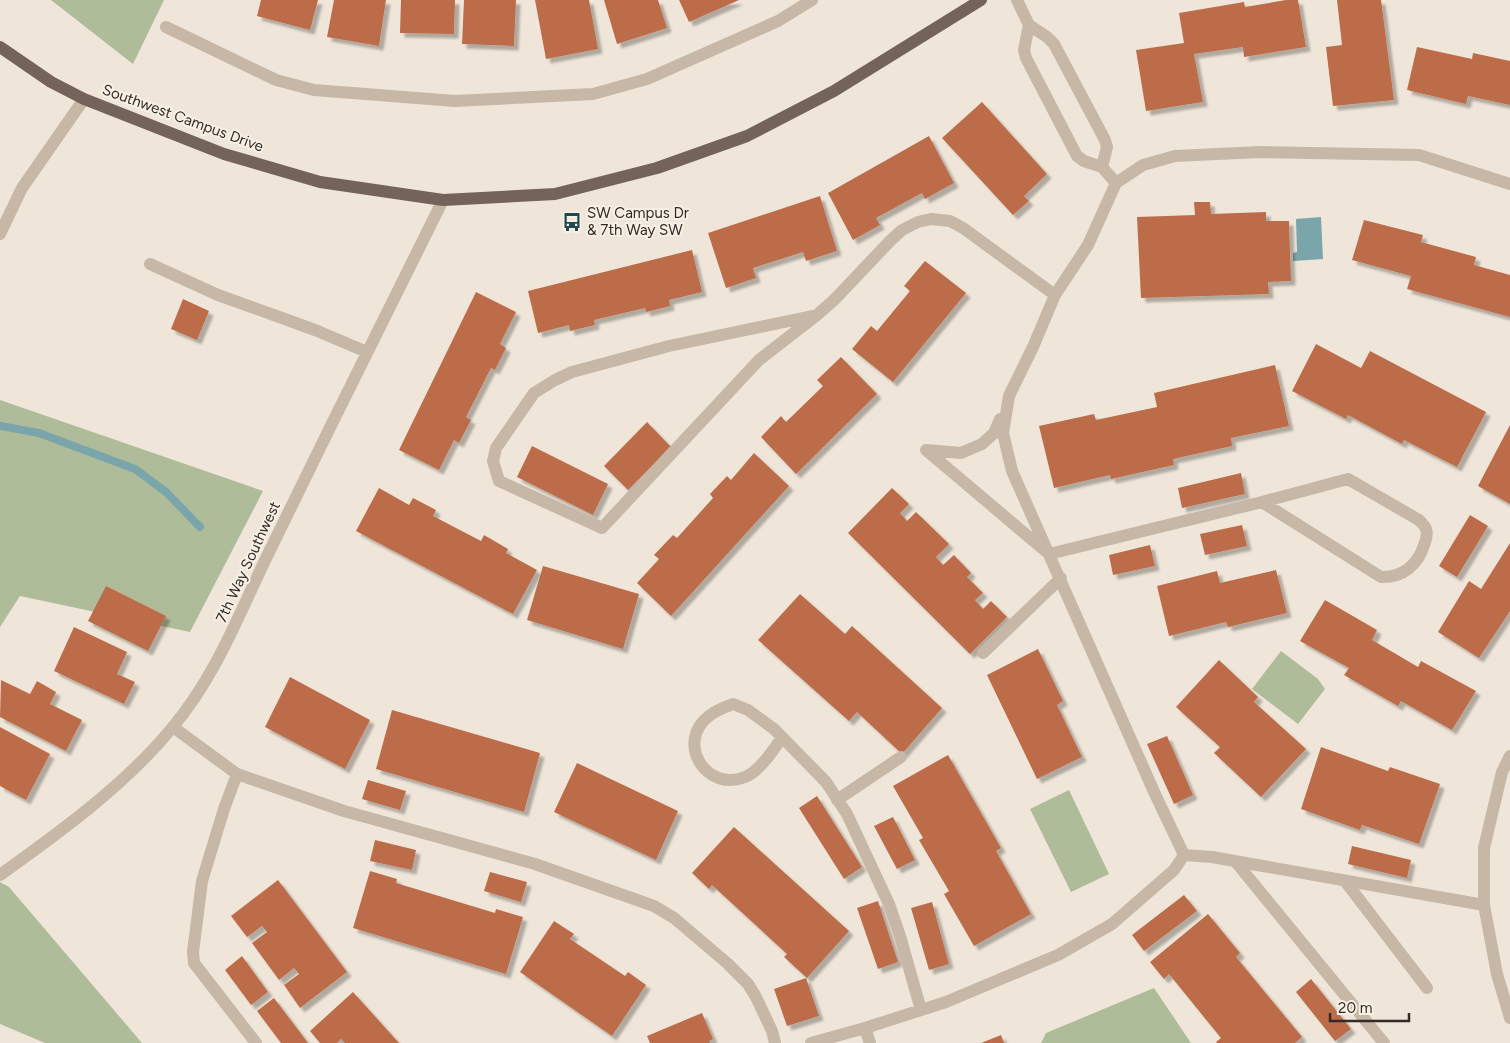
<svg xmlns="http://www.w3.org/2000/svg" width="1510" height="1043" font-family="Figtree,sans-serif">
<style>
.green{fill:#afbc9a}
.water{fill:#7aa5aa}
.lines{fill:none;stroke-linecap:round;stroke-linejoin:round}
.stream{stroke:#7aa5aa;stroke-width:8}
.building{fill:#bd6c49;filter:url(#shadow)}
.minor{stroke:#c6b7a6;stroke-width:12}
.major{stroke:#736358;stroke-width:12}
.labels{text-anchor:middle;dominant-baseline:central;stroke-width:4;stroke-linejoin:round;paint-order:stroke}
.street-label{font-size:15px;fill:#322b26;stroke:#f7f0e4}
.poi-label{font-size:15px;fill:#322b26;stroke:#f7f0e4;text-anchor:start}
</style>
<defs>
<filter id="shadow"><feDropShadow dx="4.5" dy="4.5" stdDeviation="1" flood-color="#0004"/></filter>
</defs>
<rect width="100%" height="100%" fill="#efe6d9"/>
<path class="green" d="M51,0h113l-31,64z
M0,400l263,91 -73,141 -170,-36 -20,31z
M1281,651l37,28 7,10 -27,35 -46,-35z
M1069,790l40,84 -38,18 -41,-83z
M0,882l9,5 133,156h-97l-45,-19z
M1154,988l37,55h-150l5,-10z"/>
<path class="water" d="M1321,217l2,42 -30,2v-8l4,-1 -1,-33z"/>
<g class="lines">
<path class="stream" d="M0,426l39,7 96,36 31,23 34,35"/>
</g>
<path class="building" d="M261,0h57l-8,30 -53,-14z
M334,0h52l-7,46 -52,-9z
M401,0h54l-1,34 -54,-1z
M464,0h52l-2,46 -52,-2z
M535,0h54l9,49 -52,10z
M604,0h54l9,28 -50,16z
M679,0h60l-50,22z
M1286,0h12l8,47 -62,10 -1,-10 -49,7 9,48 -57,9 -10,-61 48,-7 -5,-30 65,-11 1,5z
M1337,0h44l13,100 -61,6 -7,-59 16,-2z
M1417,47l55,12 1,-6 37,8v44l-42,-9 -2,8 -59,-14z
M982,102l65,72 -23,22 5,5 -16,14 -71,-77z
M929,136l25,47 -29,16 -3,-6 -46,25 4,7 -27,15 -25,-47z
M820,196l17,55 -31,10 -3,-9 -50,16 3,10 -30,10 -18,-55z
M1194,202h16l1,12 55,-2v9h23l2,60 -23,1 1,12 -128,4 -4,-81 58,-2z
M1364,220l59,15 -2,7 55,15 -2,8 36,10v42l-103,-28 4,-13 -59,-16z
M692,250l10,42 -33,8 1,6 -24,6 -1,-4 -51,12 1,5 -25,6 -1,-6 -31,8 -10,-42z
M925,261l41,32 -73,89 -41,-33 19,-23 6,5 33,-40 -6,-5z
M476,292l40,20 -16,32 6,4 -11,22 -4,-2 -25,49 5,3 -12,23 -5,-3 -15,30 -40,-20z
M183,299l26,12 -12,29 -26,-11z
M1316,344l45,24 9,-17 116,61 -29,55 -53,-27 -2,4 -54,-29 -2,4 -54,-28z
M841,357l36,37 -81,80 -35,-37 20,-21 5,6 37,-36 -6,-6z
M1275,365l14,61 -58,12 1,8 -59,13 1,6 -63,14 -1,-4 -56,13 -15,-62 55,-12 2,6 61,-13 -3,-14z
M647,422l24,25 -43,43 -24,-24z
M1510,425v79l-32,-18z
M532,446l76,38 -15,31 -76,-38z
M754,453l35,33 -118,130 -34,-33 22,-24 -5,-4 19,-20 4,3 36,-40 -3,-4 17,-18 4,4z
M1241,473l4,21 -63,14 -4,-20z
M379,488l30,17 4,-7 23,12 -3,6 48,25 3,-6 24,14 -2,4 31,17 -24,44 -157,-83z
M892,488l17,16 -9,9 7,8 9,-9 33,32 -13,13 7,8 11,-10 17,18 -4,4 16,16 -8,7 8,9 8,-8 16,16 -37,37 -122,-121z
M1470,515l18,11 -31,51 -18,-11z
M1242,525l5,21 -42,9 -5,-21z
M1510,543v68l-31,47 -41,-26 31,-51 12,8z
M1150,545l5,21 -42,9 -4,-20z
M543,566l96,28 -16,55 -96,-29z
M1276,570l11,43 -59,14 -2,-5 -57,14 -12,-50 60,-15 3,12z
M106,586l60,30 -18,35 -60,-30z
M800,594l45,40 7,-8 90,82 -40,46 -45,-42 -8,9 -91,-81z
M1325,600l52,30 -5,10 46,27 3,-6 55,30 -24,39 -51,-29 -3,5 -54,-31 5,-7 -49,-27z
M74,627l53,25 -10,22 18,8 -11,22 -70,-33z
M1038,649l25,52 -6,4 25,52 -45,22 -50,-104z
M1219,660l39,37 -4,5 52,47 -45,48 -47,-44 6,-6 -44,-40z
M290,677l80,43 -25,49 -80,-42z
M1,680l29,14 7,-13 19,11 -6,12 32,16 -16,31 -66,-34z
M392,710l148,43 -16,59 -148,-43z
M0,727l50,27 -24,46 -26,-14z
M1167,736l26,59 -19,9 -27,-60z
M1321,747l67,24 2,-4 50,17 -21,60 -57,-19 -2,5 -59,-21z
M948,755l53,93 -5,3 35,63 -57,32 -30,-52 5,-3 -30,-51 4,-2 -30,-52z
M577,763l101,48 -22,49 -102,-48z
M368,780l38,11 -6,19 -38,-11z
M817,796l45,71 -18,12 -45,-71z
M893,817l22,43 -18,9 -23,-43z
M734,827l115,104 -42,47 -23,-21 3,-3 -75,-69 -3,4 -17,-16z
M375,840l41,10 -4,20 -42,-9z
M1352,846l59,14 -4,18 -59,-14z
M370,871l27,8 -1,4 99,30 1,-4 27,8 -17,57 -153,-46z
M490,872l37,10 -6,20 -37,-11z
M278,880l69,92 -47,36 -16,-23 15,-11 -5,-6 -15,12 -27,-37 15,-11 -5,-6 -15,11 -16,-21z
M1184,895l13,16 -53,40 -12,-16z
M878,901l20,61 -20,7 -21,-61z
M932,902l17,62 -20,6 -18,-62z
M1208,914l32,39 -4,4 66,80 -7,6h-78l-1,-1 5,-4 -52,-64 -5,5 -14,-17z
M554,921l20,13 -4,5 55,37 3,-4 18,13 -34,51 -92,-64z
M242,956l26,36 -17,13 -26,-35z
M806,978l13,38 -32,10 -13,-37z
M1311,979l40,50 -16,12 -39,-49z
M353,992l46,51h-54l-4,-4 -4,4h-17l-10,-12z
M274,998l34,45h-27l-24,-32z
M702,1013l11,26 -4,2 1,2h-60l-3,-7z
M1001,1035l3,8h-23z"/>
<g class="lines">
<path class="minor" d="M1017,0l12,25 18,12 7,7 51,96 2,7 -5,20
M1029,25l-5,25 2,8 51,98 7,5 18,6 14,16
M166,27l110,53 38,10 141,11 138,-7 54,-15 131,-58 34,-21
M0,234l22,-46 62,-89
M150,264l68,31 97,35 52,22
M817,315l-148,31 -97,26 -17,8 -21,13 -38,55 -3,13 6,20 103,47 157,-168 58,-45 18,-16 55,-58 12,-11 16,-8 13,-3 19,2 13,7 92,67
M926,450l123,104 213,-52 86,-23 71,41c2,2 6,6 7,9 2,5 0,11 -2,16 -6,20 -22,33 -43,32l-119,-75
M926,450l35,3 21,-9 12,-11 6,-14
M983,653l78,-75
M173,727l64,47 107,37 191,53 119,42 20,12 53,45 21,21 8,13 16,34 3,12
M782,738c-10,13 -21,32 -37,39 -39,16 -70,-35 -36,-61 7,-6 16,-9 24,-12l15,6 26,19 52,53 21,32 42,90 11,32 21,74
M1510,756l-8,16 -18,76v57l13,69 13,44
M237,774l-13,35 -22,72 -9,71 1,11 62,80
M837,800l64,-43
M1184,855l28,2 272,48
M1235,861l149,182
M0,875c60,-43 125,-90 172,-147 47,-56 69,-120 101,-184 56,-115 113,-230 170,-344
M1345,881l82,107
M865,1028l5,15
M811,1043l54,-15 81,-26 112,-47 54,-31 62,-54 10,-15 -29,-61 -143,-323 -9,-38 6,-37 24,-49 22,-52 33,-50 28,-62 27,-18 32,-9 85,-4 159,3 91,29"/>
<path class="major" d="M0,47l51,35 33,17 140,55 96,28 123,18 112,-6 102,-26 90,-32 87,-45 147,-91"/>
</g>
<defs>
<g id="bus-bare" transform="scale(1.5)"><path d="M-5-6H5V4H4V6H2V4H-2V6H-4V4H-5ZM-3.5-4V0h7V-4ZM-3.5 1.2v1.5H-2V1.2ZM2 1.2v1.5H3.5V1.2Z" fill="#1f4a51" stroke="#f7f0e4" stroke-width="2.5" paint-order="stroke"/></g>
</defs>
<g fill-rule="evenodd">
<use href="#bus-bare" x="572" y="222"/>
</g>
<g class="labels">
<g class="street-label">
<text transform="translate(183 118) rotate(20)">Southwest Campus Drive</text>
<text transform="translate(248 562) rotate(-65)">7th Way Southwest</text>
</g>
<g class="poi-label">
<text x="587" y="213">SW Campus Dr<tspan x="587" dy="17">&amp; 7th Way SW</tspan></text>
</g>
</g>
<path d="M1330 1013v8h79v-8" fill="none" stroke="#322b26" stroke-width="2.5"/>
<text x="1338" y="1013" font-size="15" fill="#322b26" stroke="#f7f0e4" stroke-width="4" paint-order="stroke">20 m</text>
</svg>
